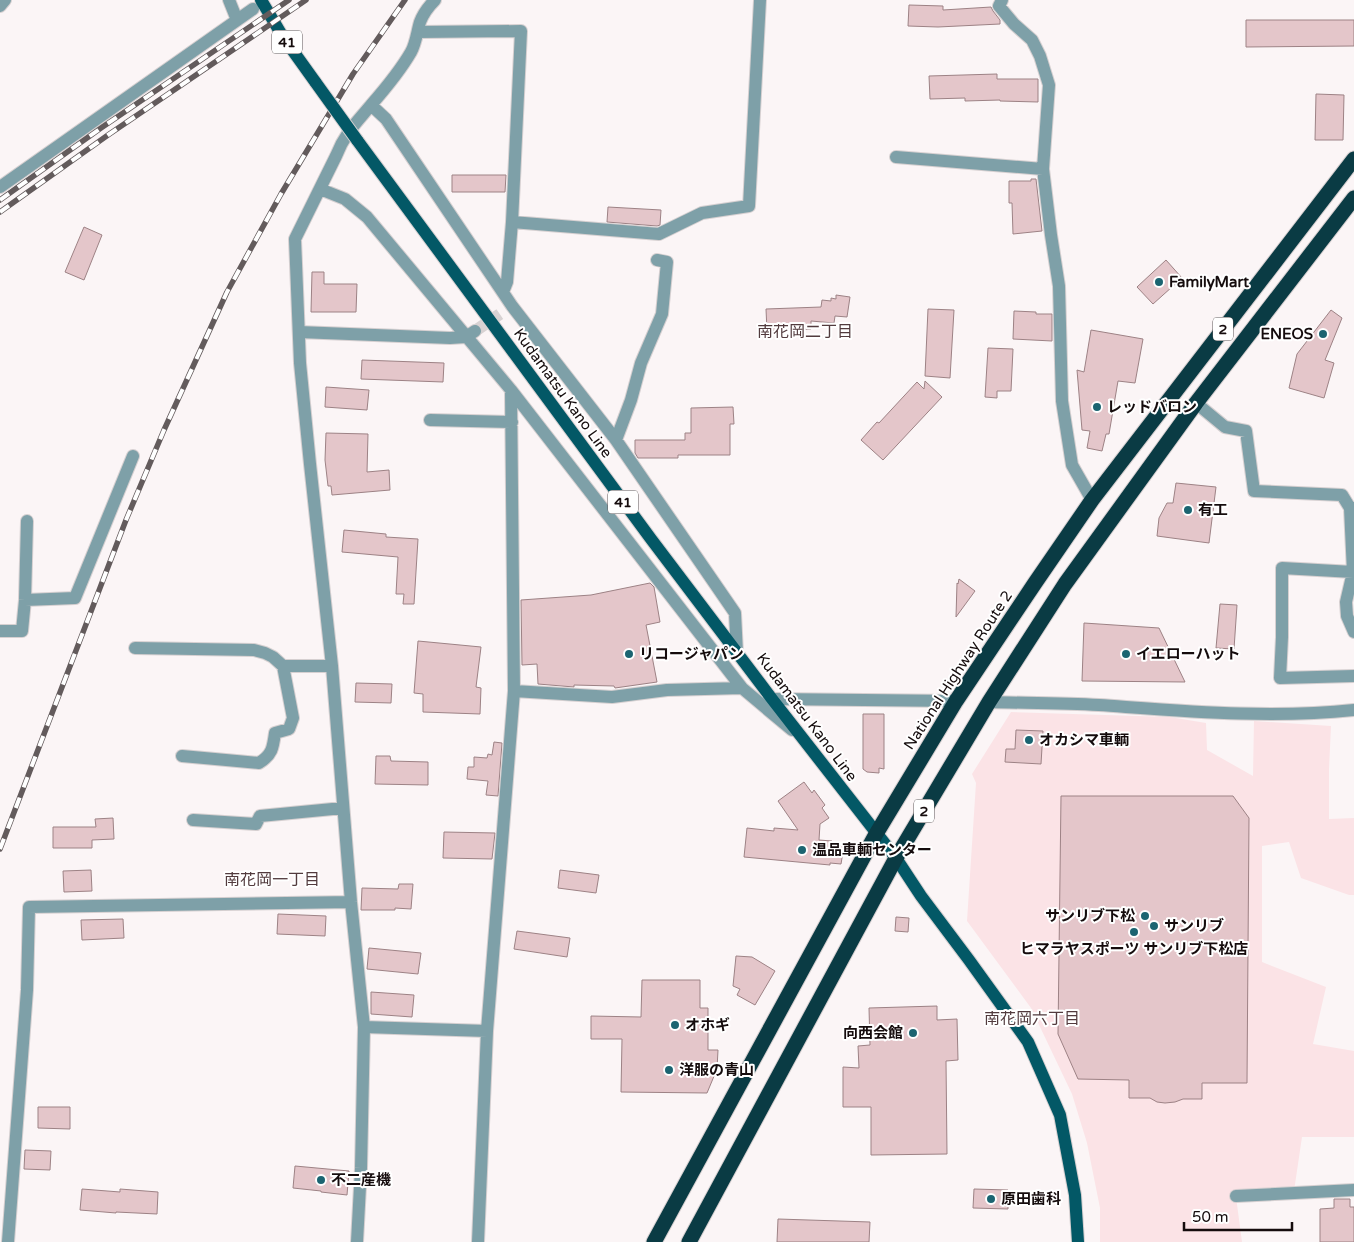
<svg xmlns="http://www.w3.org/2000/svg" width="1354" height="1242" font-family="'Varela Round','Noto Sans JP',sans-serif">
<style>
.built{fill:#fbe3e6}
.building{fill:#e4c6ca;stroke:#9d8285}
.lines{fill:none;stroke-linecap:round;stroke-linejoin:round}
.minor-tunnel{stroke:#d8d2d3;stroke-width:12;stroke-dasharray:12 6;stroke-linecap:butt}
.minor-casing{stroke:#d6d0d1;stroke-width:14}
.major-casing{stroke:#d6d0d1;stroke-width:14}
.highway-casing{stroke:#d6d0d1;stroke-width:17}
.minor{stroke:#7ea0a8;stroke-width:12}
.major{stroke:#035866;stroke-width:12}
.highway{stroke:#0a3b44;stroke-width:15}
.rail-casing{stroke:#635b5c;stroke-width:5.5}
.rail{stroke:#fff;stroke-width:4;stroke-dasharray:11;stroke-linecap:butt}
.major-bridge-casing{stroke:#d6d0d1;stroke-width:14;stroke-linecap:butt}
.major-bridge{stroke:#035866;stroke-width:12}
.poi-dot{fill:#1b6471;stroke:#fff;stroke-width:2}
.labels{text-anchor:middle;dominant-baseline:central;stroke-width:4;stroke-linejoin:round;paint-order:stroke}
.shield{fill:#fff;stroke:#5b5556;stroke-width:1}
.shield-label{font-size:14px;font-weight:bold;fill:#150c0d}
.poi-label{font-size:15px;font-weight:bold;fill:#150c0d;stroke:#fff;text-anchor:start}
.street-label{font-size:15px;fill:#150c0d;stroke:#fff}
.neighbourhood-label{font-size:16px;fill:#523b3e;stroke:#fff}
</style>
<rect width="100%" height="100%" fill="#fbf5f6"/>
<path class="built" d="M1011,712l159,5 36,6 1,27 46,26 1,-55 77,5 -2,43v50l25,-1v77h-5l-48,-17 -12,-36 -27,4v116l64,25 -13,57 41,7v86h-52l-8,54 -58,6 6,45h-142v-34l-13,-65 -15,-49 -41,-86 -64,-87 9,-138 -4,-9z"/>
<path class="building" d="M909,5l34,1v4l48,-3 2,4 7,9v4l-62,3 -30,-1z
M1246,20h108v26l-108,1z
M997,74v5h41v23l-38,-1v-1l-35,1v-3l-35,1 -1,-23z
M1316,94l28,1 -1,45h-28z
M452,175h54l-1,17h-53z
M1031,179h5l6,52 -29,3 -1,-31h-3v-22h22z
M608,207l53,3 -1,15 -3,1 -50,-4z
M84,227l18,8 -18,45 -19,-8z
M1166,260l16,18 -29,26 -16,-17z
M312,272h12v12h33l-1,28h-45z
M836,295l14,2 -3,20 -12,-1 -1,7 -23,-2v8l-44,2 -1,-22 55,-2 1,-7 9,1v-3l5,1z
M928,309l26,1 -4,68 -25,-2z
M1331,310l11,8 -17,42 9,3 -10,35 -35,-10 8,-34z
M1014,311l22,1v2h16v27l-39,-2z
M1091,330l52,9 -8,44 -17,-2 -9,53h-3l-4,17 -15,-3 3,-17 -8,-1 -5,-60 7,2z
M988,348l25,1 -2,42h-14v7l-12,-1z
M362,360l82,3 -1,19 -82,-3z
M925,381l17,16 -59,63 -22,-20 16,-18 2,1 38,-41 7,7z
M326,387l43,3 -2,20 -42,-3z
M733,407l1,17h-4v31h-52v3h-40l-3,-5v-13h50v-7h6v-25z
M326,433l42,1 -1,38 22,-2 1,20 -58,5 -1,-9h-3l-3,-26z
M1176,483l40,4 -7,56 -52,-7 2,-18 8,-15h6z
M344,530l42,4v3l32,2 -4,65h-11l1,-10h-8l2,-37 -56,-5z
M959,579l16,12 -19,26 1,-34 1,1z
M650,583l4,4 6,35 -14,3 11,57 -42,6 -1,-2 -40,-1v2l-36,-3 -1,-20 -15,1 -1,-65 70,-5z
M1220,604l17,1 -3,44 -18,-1z
M1084,623l75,5 26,54 -103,-1z
M418,641l63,6 -5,40 5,1 -1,26 -57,-2v-18l-9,-1z
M356,683l36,1 -1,19 -36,-1z
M863,714h21v55l-5,-1v5l-12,-1 -4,-3z
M1016,730l27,1 -2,33 -36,-2 1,-13h9z
M494,742l8,1 -4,53 -12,-1 2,-14 -21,-2 1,-12h6v-10l13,1 1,-4 4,1z
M376,756h14l1,5 37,1v23l-53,-1z
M804,782l8,11 2,-3 11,15 -3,3 7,10 -9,6 -1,16 13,1v3l12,2 -3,18 -11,-1v2l-86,-8 3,-29 27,3v-3l24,2 -20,-29z
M1061,796h172l16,22 -2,265h-45v16h-19l-8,3 -10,1 -8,-1 -7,-4h-21v-18l-51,-1 -20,-45z
M113,818l1,21 -22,1v8h-39v-21h43l-1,-8z
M444,832l51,1 -3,26 -49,-1z
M91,870l1,21 -28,1 -1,-21z
M560,870l39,5 -3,18 -38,-5z
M399,884h14l-2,25 -16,-1v2h-34l1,-22 36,1z
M278,914l48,2 -1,20 -48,-2z
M896,917l13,1 -1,14 -13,-1z
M123,919l1,19 -42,2 -1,-20z
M517,931l53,7 -3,19 -53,-8z
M369,948l52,5 -3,21 -51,-5z
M736,956l16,1 23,14 -20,34 -18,-10 3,-6 -7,-3z
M642,980h58v28h8v42h10l-1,19 -10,24 -86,-1 1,-53h-31v-23l50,1z
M371,992l43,3 -2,22 -41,-3z
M937,1006v14l20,-1 1,41 -12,1 1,93 -76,1v-48h-28v-40l16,1 -1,-22 12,-1 -1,-37z
M38,1107h32v22l-32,-1z
M25,1150l26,1 -1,19 -26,-1z
M295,1166l54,5 -2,24 -26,-3v-1l-28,-3z
M82,1189l38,3v-3l38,3 -1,22 -41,-2v1l-36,-3z
M974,1189l34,1v19l-35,-1z
M1334,1199h16v8h4v35h-34v-33l14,-1z
M778,1219l92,3 -1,20h-92z"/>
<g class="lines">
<path class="minor-tunnel" d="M475,331l28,-19"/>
<g class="minor-casing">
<path id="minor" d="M229,0l8,20
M1002,0l-3,6 15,18 18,16 8,16 9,29 -6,84 8,66 8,51 3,115 10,64 20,35
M0,6l5,-6
M418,32l103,-1 -9,191 -5,60 -4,10
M371,105l15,14 126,187 104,134 119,173 2,40
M896,157l147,12
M0,187l253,-178
M320,189l25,10 22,18 144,173 231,298 50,42
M512,222l147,12 43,-21 47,-7 11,-206
M299,332l151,6 16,-1 9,-6
M1196,403l29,24 21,4 8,60 88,4 8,13h4
M430,420l82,2
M616,440l15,-40 10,-37 21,-49 5,-52 -10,-2
M1350,508l3,64 -7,30 1,14 7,16
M1353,572l-71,-4v69l-2,41 74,-2
M25,600l50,-2 58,-142
M0,631h22l3,-31 2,-79
M135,648l119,2 11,3 8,4 10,9 10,52 -4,11 -14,4c-2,15 -3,22 -16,30l-77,-7
M283,666h49
M514,691l98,6 55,-7 75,-2
M772,699l184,2
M989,702c37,1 74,1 110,3 85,6 170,14 255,5
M193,820l63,4 4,-8 83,-8
M364,1027l123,4
M1236,1196l118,-6
M8,1242l19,-252 2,-83 322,-5
M357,1242l4,-74 3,-141 -13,-125 -19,-236 -22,-202 -10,-101 -5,-124 41,-83c9,-23 20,-33 35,-51 14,-16 29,-34 40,-53 5,-9 6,-20 9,-30 3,-8 9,-16 15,-22
M478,1242l9,-211 27,-340 -3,-301"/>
</g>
<g class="major-casing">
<path id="major" d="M261,0l22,37 33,46
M357,140l294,399 121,160 124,159 25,38 48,64 59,82 32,73 15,80 3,47"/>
</g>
<g class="highway-casing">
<path id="highway" d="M654,1242l222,-408 80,-133 79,-118 57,-83 262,-341
M689,1242l207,-384 93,-156 76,-118 131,-181 158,-205"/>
</g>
<use href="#minor" class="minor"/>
<use href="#major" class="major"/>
<use href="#highway" class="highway"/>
<g class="rail-casing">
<path id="rail" d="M0,200l101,-72 188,-128
M0,212l108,-77 198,-135
M0,849l126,-329 38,-90 63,-138 54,-98 72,-120 52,-74"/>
</g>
<use href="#rail" class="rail"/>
<g class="major-bridge-casing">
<path id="major-bridge" d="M316,83l41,57"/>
</g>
<use href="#major-bridge" class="major-bridge"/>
</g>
<g class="poi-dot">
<circle cx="1159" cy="282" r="5"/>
<circle cx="1323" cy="334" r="5"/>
<circle cx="1097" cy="407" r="5"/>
<circle cx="1188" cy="510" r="5"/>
<circle cx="629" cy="654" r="5"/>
<circle cx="1126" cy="654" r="5"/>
<circle cx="1029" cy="740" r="5"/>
<circle cx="802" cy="850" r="5"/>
<circle cx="1145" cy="916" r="5"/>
<circle cx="1154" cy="926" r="5"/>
<circle cx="1134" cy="932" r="5"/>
<circle cx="675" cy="1025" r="5"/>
<circle cx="913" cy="1033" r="5"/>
<circle cx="669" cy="1070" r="5"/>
<circle cx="321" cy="1180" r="5"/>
<circle cx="991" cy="1199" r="5"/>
</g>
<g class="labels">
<g class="shield">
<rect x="272" y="30.5" width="30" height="23" rx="4"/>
<rect x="1213" y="317.5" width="20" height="23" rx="4"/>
<rect x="608" y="490.5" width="30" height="23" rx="4"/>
<rect x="914" y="799.5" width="20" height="23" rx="4"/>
</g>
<g class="shield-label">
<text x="287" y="42">41</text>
<text x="1223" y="329">2</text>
<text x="623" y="502">41</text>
<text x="924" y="811">2</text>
</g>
<g class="poi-label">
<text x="1169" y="282">FamilyMart</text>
<text x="1313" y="334" text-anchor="end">ENEOS</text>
<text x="1107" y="407">レッドバロン</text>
<text x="1198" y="510">有工</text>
<text x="639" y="654">リコージャパン</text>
<text x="1136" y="654">イエローハット</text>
<text x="1039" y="740">オカシマ車輌</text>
<text x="812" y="850">温品車輌センター</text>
<text x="1135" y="916" text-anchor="end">サンリブ下松</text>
<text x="1164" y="926">サンリブ</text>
<text x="1134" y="949" text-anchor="middle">ヒマラヤスポーツ サンリブ下松店</text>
<text x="685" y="1025">オホギ</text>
<text x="903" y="1033" text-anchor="end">向西会館</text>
<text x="679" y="1070">洋服の青山</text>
<text x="331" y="1180">不二産機</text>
<text x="1001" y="1199">原田歯科</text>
</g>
<g class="street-label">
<text transform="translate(563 393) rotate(54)">Kudamatsu Kano Line</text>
<text transform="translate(958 670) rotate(-57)">National Highway Route 2</text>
<text transform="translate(807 717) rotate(53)">Kudamatsu Kano Line</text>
</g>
<g class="neighbourhood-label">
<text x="805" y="332">南花岡二丁目</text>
<text x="272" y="880">南花岡一丁目</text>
<text x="1032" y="1019">南花岡六丁目</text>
</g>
</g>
<path d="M1184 1222v8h108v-8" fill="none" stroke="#150c0d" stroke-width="2.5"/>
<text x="1192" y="1222" font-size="15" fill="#150c0d" stroke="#ffffff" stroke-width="4" paint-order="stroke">50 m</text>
</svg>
